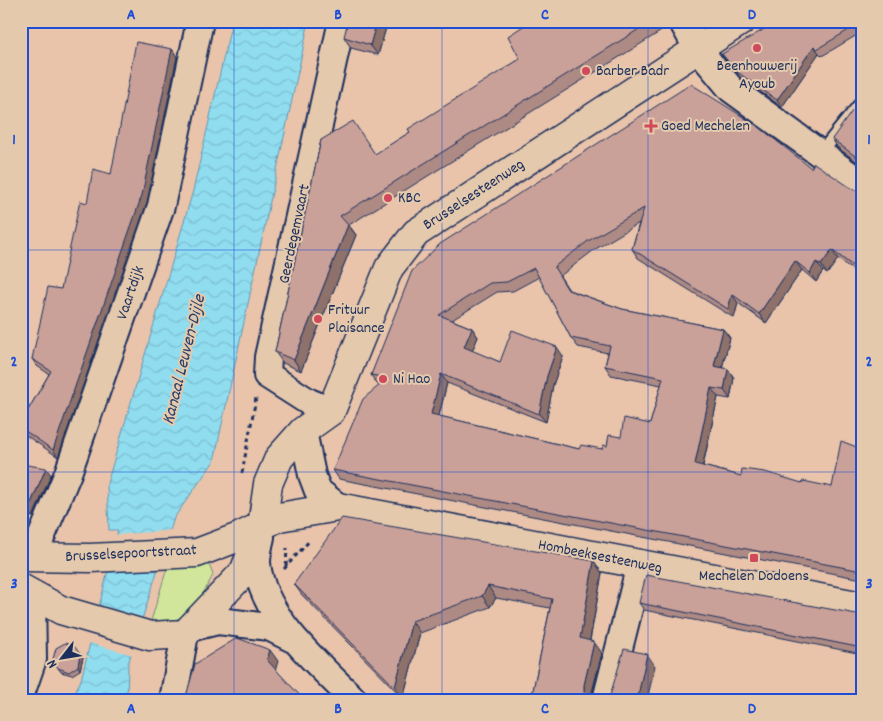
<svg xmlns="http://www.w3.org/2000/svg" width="883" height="721" font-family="Dekko,sans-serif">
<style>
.green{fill:#d1e69b;stroke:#768a7c}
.water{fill:url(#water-waves);stroke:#6197b6}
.pier{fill:#e9c4aa}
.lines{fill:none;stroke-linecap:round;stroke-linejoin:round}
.lane-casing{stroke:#1b2f5e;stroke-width:16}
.street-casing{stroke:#1b2f5e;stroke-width:30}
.secondary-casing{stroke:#1b2f5e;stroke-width:31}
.path{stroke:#1b2f5e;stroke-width:3;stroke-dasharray:4 4;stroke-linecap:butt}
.lane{stroke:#e5c9ac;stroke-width:12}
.street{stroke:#e5c9ac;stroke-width:26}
.secondary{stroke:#e5c9ac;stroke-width:28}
.wall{fill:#ae8a84;stroke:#1b2f5e;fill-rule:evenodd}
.shaded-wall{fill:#8d716b;stroke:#1b2f5e}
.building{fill:#caa199;stroke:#1b2f5e;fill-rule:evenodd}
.grid{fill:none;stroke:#1d4ed8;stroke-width:1;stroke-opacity:0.55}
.poi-dot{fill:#d1495b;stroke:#e5c9ac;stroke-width:2}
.labels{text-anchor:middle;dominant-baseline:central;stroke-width:4;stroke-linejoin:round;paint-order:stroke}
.poi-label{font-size:16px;fill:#1b2f5e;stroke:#e5c9ac;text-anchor:start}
.street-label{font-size:16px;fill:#1b2f5e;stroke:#e5c9ac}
.water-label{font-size:18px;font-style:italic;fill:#27406d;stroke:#e5c9ac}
.neatline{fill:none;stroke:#1d4ed8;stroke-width:2}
.grid-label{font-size:16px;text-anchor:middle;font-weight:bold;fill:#1d4ed8}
</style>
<defs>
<pattern id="water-waves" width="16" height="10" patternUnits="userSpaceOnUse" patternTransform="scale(1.25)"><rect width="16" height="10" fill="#90ddf0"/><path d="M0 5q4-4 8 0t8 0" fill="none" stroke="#7cbed0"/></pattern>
</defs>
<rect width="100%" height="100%" fill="#e9c4aa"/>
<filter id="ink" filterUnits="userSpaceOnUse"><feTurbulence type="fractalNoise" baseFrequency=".02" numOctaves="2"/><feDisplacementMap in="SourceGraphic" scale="10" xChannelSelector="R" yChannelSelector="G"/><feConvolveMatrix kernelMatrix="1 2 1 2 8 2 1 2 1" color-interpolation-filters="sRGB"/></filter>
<g filter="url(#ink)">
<path class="green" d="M208,562l5,13 -20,38 -19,7 -23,1 16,-53z"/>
<path class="water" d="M232,21h77l-95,440 -40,57 -46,146 -1,36h-56l10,-20 37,-150h-9l-2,-46 86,-293z"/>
<path class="pier" d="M172,530l-11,37 -56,4 9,-36z
M96,604l49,14 -12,37 -47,-13z"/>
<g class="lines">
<g class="lane-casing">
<path id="lane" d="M820,154l42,-52"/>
</g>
<g class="street-casing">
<path id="street" d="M682,21l15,27 34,41 131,95
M331,411l-22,-9 -42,-27 1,-18 74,-336
M303,431l9,44 6,16 20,16
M261,537c-2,8 -4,18 -4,26 5,55 61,100 97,137
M33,557l35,-84 93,-267 39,-185
M194,627l24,-6 51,6 26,13
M21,694l12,-35 -1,-64
M173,700l12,-66
M606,700l34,-135"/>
</g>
<g class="secondary-casing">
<path id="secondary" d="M21,557l69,1 107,-5 42,-16 40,-20 59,-10 524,99
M21,588l40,22 89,26 35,-2 59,-62 18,-46 6,-42 11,-26 24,-27 28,-20 58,-143 27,-35 325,-212"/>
</g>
<path class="path" d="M242,473l14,-75
M286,566l1,-18
M284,569l26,-29"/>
<use href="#lane" class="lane"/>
<use href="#street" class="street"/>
<use href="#secondary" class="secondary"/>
</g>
<path class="wall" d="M388,21l-10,34 -27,-7 -7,-11z
M508,21h150l5,9 -314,195 7,10 -55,136 -18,-8 -8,-11 46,-212 55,14 34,-22 110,-73 3,-33z
M862,21v11l-40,24 -3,-3 -37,54 -41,-29 -19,-24z
M172,49l5,8 -30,145 -89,255 -34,-23 -3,-4v-8l28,-48 -12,-8 -5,-7 29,-70 26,-86 24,-29z
M862,118v47l-24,-17 -6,-9z
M811,168l43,22 8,-1v88l-24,-18 -11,15 -4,-3 -7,11 -14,-12 -36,53 -28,-20 -4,15 -96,-60 -6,-9 7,-26 -45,27 -34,26 9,14 53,19 101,20 7,9 -8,30 6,1 6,9 -4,21 -12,-2 -15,69 38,10 61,7 30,4 30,-38v130l-523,-100 -6,-9 47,-85 -3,-1 -6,-9 69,-131zM539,277l32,61 7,9 30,6 -3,13 6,9 50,10 -11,39 -29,13 -19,12h-23l-140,-33 8,-33 99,39 7,-37 10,-29 -63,6 -28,-11 6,-14 -6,-9 -20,-8 45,-28 16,-1z
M21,464l30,11 -18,42 -12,-2z
M594,561l8,12 -12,68 12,12 -11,43v4h-60l19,-92 -54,-10 -6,9 -70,26 -17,65 -101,-103 -8,-11z
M639,603l223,12v39l-218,-44z
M83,657l-3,13 -8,5 -11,-3 -3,-4z"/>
<path class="shaded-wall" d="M377,21h11l-10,34 -8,-10z
M814,46l5,7 -37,54 -5,-7z
M172,49l5,8 -30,145 -89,255 -5,-7z
M348,225l8,10 -55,136 -7,-11z
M832,250l6,9 -11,15 -6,-9z
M795,261l7,9 -36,53 -7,-9z
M816,262l7,9 -7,11 -6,-9z
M862,264v11l-4,-5z
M732,294l6,9 -4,15 -6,-9z
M472,328l6,9 -8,19 -6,-9z
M723,329l7,9 -10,37 -6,-9z
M557,347l6,9 -10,29 -7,37 -7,-8 8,-38z
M728,369l6,9 -4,21 -6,-9z
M441,374l6,9 -10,40 -6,-9z
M711,388l7,9 -17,76 -6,-9z
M46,468l5,7 -18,42 -5,-7z
M594,561l8,12 -14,77 -8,-12z
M488,586l8,12 -6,9 -8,-11z
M412,621l8,12 -17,65 -8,-11z
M594,642l8,11 -11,43v4h-3l-4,-8v-7z
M270,650l8,11 -3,10 -8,-11z
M80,654l3,3 -3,13 -2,-4z
M647,654l8,12 -8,34h-10z"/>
<path class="building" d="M348,21h29l-7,24 -26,-8z
M531,21h121l-312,195 8,9 -54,135 -19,-8 46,-212 32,-19 22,33 35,-22 -2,-3 112,-70 -12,-23z
M778,21h84v1l-45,27 -3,-3 -37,54 -41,-29 -14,-17z
M136,42l36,7 -30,146 -89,255 -32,-22v-6l30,-51 -19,-12 16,-72 13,2 19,-88 7,2 6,-34 18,5z
M691,84l68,43 52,41 3,-5 40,27 8,-1v75l-4,6 -26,-20 -11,15 -5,-3 -6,11 -15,-12 -36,53 -27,-20 -4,15 -96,-60 12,-41 -56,33 -34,26 14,23 54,19 101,20 -9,37 14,3 -4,21 -13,-2 -16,76 46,12 1,-7 23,3 37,11 1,-2 29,6 9,-46 21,8v122l-529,-101 30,-71 25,-21 -17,-3 41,-104 28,-27zM534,268l37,70 39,8 -5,20 58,12 -13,46 -26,-6 -3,19 -12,-2 -2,11 -4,-1 -1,4 -21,-4 -2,4 -148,-35 10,-40 98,40 8,-38 10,-29 -45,-17 -12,32 -36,-15 8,-19 -33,-13 51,-32 17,-1z
M852,111l10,7v43l-30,-22z
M21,464l25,4 -18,42 -7,-1z
M342,518l252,43 -14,77 14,4 -10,43v7l4,8h-57l21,-101 -64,-13 -6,10 -70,25 -17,66 -101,-103z
M646,575l216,40v33l-223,-45z
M237,638l33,12 -3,10 37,40h-119l10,-36z
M65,643l9,3 6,8 -2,12 -9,6 -11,-4 -5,-9 3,-11z
M624,649l23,5 -10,46h-29l1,-1z"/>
</g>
<path class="grid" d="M234,21v679M442,21v679M648,21v679M21,250h841M21,472h841"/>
<g class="poi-dot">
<circle cx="757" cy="48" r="5"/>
<circle cx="586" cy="71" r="5"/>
<path d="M648.5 118.5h5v5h5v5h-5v5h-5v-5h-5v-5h5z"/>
<circle cx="388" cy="198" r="5"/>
<circle cx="318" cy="319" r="5"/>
<circle cx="383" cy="379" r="5"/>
<rect x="749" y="553" width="10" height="10" rx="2.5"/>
</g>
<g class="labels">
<g class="poi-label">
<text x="757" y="66" text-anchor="middle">Beenhouwerij<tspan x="757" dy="18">Ayoub</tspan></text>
<text x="596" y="71">Barber Badr</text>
<text x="661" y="126">Goed Mechelen</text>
<text x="398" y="198">KBC</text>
<text x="328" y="310">Frituur<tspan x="328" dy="18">Plaisance</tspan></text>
<text x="393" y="379">Ni Hao</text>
<text x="754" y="576" text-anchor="middle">Mechelen Dodoens</text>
</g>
<g class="street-label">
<text transform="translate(474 195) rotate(-33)">Brusselsesteenweg</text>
<text transform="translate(295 234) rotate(-78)">Geerdegemvaart</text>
<text transform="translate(131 293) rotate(-71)">Vaartdijk</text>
<text transform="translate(131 554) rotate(-3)">Brusselsepoortstraat</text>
<text transform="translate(600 557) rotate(11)">Hombeeksesteenweg</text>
</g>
<g class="water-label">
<text transform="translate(185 360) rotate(-76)">Kanaal Leuven-Dijle</text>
</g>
</g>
<rect width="883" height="721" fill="none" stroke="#e5c9ac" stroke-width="55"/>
<g transform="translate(62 658) rotate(239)" stroke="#e5c9ac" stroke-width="4" paint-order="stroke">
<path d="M0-4L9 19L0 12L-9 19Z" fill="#1b2f5e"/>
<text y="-8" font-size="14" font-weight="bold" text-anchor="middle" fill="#1b2f5e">N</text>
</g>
<rect x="28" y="28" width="828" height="666" class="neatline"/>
<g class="grid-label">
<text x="131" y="19">A</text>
<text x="338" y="19">B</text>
<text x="545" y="19">C</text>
<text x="752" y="19">D</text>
<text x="14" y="144">1</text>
<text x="869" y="144">1</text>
<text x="14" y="366">2</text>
<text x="869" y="366">2</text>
<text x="14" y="588">3</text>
<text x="869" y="588">3</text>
<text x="131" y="713">A</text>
<text x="338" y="713">B</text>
<text x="545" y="713">C</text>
<text x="752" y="713">D</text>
</g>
</svg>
